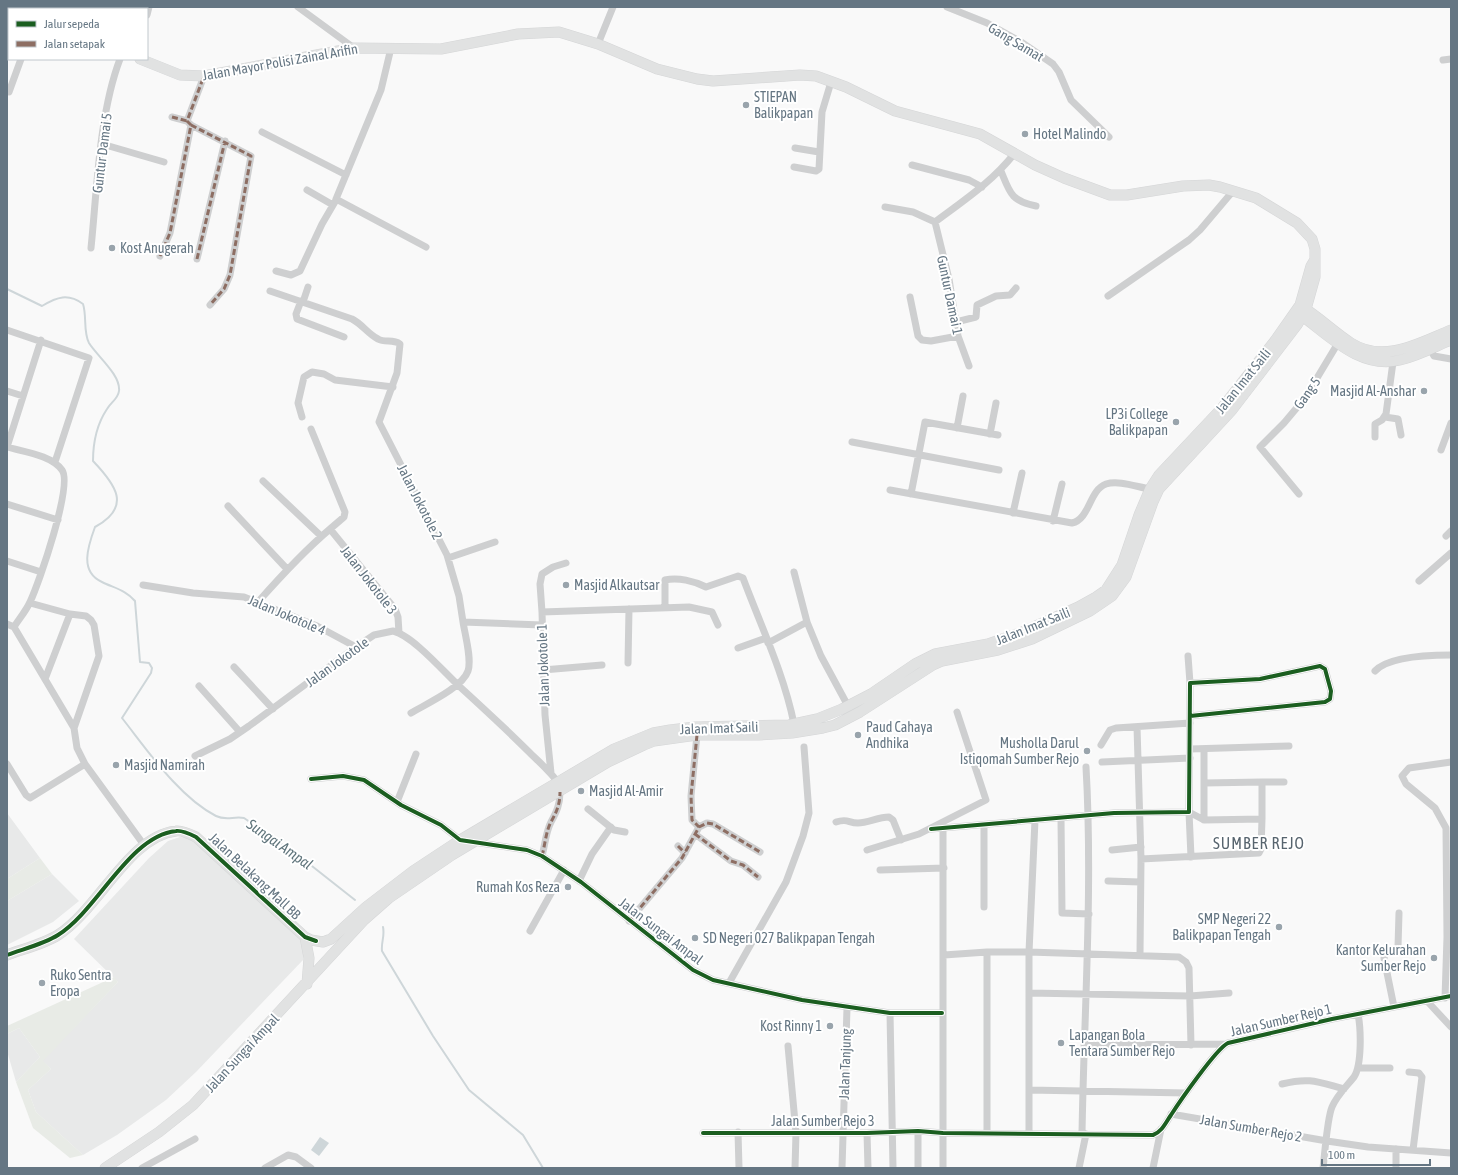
<svg xmlns="http://www.w3.org/2000/svg" width="1458" height="1175" font-family="'Asap Condensed',sans-serif">
<style>
.built{fill:#e8e9e9}
.green{fill:#e8ebe6}
.water{fill:#ced6d9}
.lines{fill:none;stroke-linecap:round;stroke-linejoin:round}
.stream{stroke:#ced6d9;stroke-width:2}
.secondary-casing{stroke:#d5d6d7;stroke-width:11}
.street{stroke:#cecfd0;stroke-width:7}
.secondary{stroke:#e1e2e2;stroke-width:10}
.quiet{stroke:#8d6e63;stroke-width:3;stroke-dasharray:6 3;stroke-linecap:butt}
.cycleway-casing{stroke:#fff;stroke-width:6}
.cycleway{stroke:#1b5e20;stroke-width:4}
.poi-dot{fill:#99a4ac;stroke:#fff;stroke-width:1.5}
.labels{text-anchor:middle;dominant-baseline:central;stroke-width:4;stroke-linejoin:round;paint-order:stroke}
.street-label{font-size:14px;fill:#657683;stroke:#fff}
.poi-label{font-size:14px;fill:#657683;stroke:#fff;text-anchor:start}
.water-label{font-size:15px;font-style:italic;fill:#60757c;stroke:#fff}
.quarter-label{font-size:16px;letter-spacing:1px;fill:#57646e;stroke:#fff}
</style>
<rect width="100%" height="100%" fill="#f9f9f9"/>
<path class="built" d="M7,813l33,45 -33,21z
M180,837l14,1 111,104 -2,18 -107,112 -30,28 -49,35 -34,20 -47,-43 -8,-22 23,-21 -9,-8 76,-79 -44,-43 75,-81 19,-17z
M52,874l27,27 -26,21 -46,23v-44z
M19,1028l21,29 -24,25 -9,-31v-17z"/>
<path class="green" d="M40,858l12,16 -45,27v-22z
M114,977l4,5 -75,79 8,8 -23,21 8,22 47,43 -13,3 -37,-30 -17,-46 24,-25 -21,-29 -12,6v-8z"/>
<path class="water" d="M320,1137l9,6 -10,13 -8,-6z"/>
<g class="lines">
<path class="stream" d="M7,289l35,17c15,-9 26,-13 41,-2 4,12 0,28 6,39 8,13 32,32 30,48 -1,8 -8,11 -12,18 -10,15 -14,34 -14,52 23,24 39,46 2,66 -7,19 -16,45 7,55 12,6 24,8 33,19l5,61 9,1 3,5 -1,5 -29,45c26,33 57,79 94,98 10,5 18,0 28,2l59,41 52,41
M383,927c2,9 -2,15 -1,24l51,85 36,54 54,45 20,33"/>
<g class="secondary-casing">
<path id="secondary" d="M20,7l5,2
M1301,306c18,11 33,26 50,37 33,21 68,0 100,-13
M1298,313c30,21 61,57 102,47 18,-4 34,-13 51,-20
M305,937l4,21 -2,26
M7,955c16,-6 37,-11 51,-20 40,-25 71,-99 118,-104 6,-1 14,3 20,6l109,100 6,3 12,2 8,-3 35,-32 47,-36 47,-31 154,-91 39,-16 17,-3 25,-3 94,-2 28,-6 25,-10 29,-15 44,-30 20,-10 53,-10 32,-11 58,-26 18,-10 10,-7 16,-25 17,-50 11,-26 9,-14 63,-67 52,-66 26,-37 11,-39 3,-5
M105,1168l54,-36 34,-27 171,-185 25,-22 63,-43 156,-93 36,-17 10,-4 43,-6h62l33,-2 31,-5 12,-3 25,-13 73,-47 9,-4 56,-11 34,-11 58,-28 22,-15 14,-19 27,-75 6,-13 73,-79 65,-85 9,-16 9,-32v-28l-3,-10 -15,-16 -41,-25 -36,-11 -11,-2 -26,1 -56,9h-17l-46,-17 -29,-13 -55,-31 -85,-23 -49,-24 -30,-11 -16,-1 -87,6 -16,-2 -40,-10 -59,-25 -39,-12 -41,2 -77,15 -87,-1 -150,28 -24,-1 -40,-16"/>
</g>
<path class="street" d="M298,7l56,41
M947,7l40,16 34,19 32,22 6,8 12,28 38,37
M78,9v-2
M92,9v-2
M147,15l2,-8
M598,44l15,-37
M391,48l-10,42 -45,109 90,48
M1443,60l8,-1
M9,92l12,-33
M172,117l15,4
M191,125l60,31 -21,119 -6,14 -14,16
M262,132l84,43
M102,144l62,18
M795,148l24,4
M912,165l57,15 13,7
M794,167l22,4 3,-2 3,-57 9,-30
M1001,171c9,22 10,30 35,35
M307,190l26,15
M885,207l28,5 22,10c28,-21 57,-40 79,-68
M935,222l14,57 9,57 11,30
M91,248c6,-58 8,-134 29,-189
M160,256l10,-23 21,-108 -4,-4 17,-45
M197,259l28,-118
M276,271l15,4 9,-4 22,-47 14,-24
M270,291l82,28c10,5 16,15 26,20 7,4 15,0 22,5l-3,29 -18,49 68,133 12,41 4,26 79,3
M1108,296l81,-56 11,-10 33,-39
M910,297l8,39 4,4 9,1 27,-5
M301,301l-5,13 1,5 47,18
M303,302l5,-15
M956,322l20,-5 1,-12 19,-9 14,-1 6,-7
M7,330l82,28 -34,104
M1430,349l4,7 17,3
M7,391l16,5
M302,417l-4,-14 6,-26 8,-5 12,2 11,6 58,7
M1385,417l13,2 3,16
M957,428l6,-32
M311,429l34,83 -1,5 -14,12
M990,434l6,-31
M1375,437v-13l7,-4 4,-6 7,-52
M852,442l147,28
M7,447c17,5 44,8 55,23 11,15 -23,113 -32,132 -4,9 -11,17 -16,25l-7,-3
M7,447l34,-107
M1441,450l10,-27
M263,481l58,55
M890,490l182,33c18,-4 17,-33 34,-39 13,-4 31,3 44,5
M911,494l14,-72 73,13
M1299,494l-39,-47 24,-24 21,-25 33,-55
M7,504l51,16
M228,506l59,63
M1013,513l9,-40
M1053,521l9,-37
M1446,536l5,-5
M448,558l47,-16
M7,561l34,11
M794,572l13,50
M1419,581l32,-28
M143,585l50,8 51,4 73,29 39,21
M258,602c23,-26 46,-51 72,-73l65,80 3,8 1,16
M30,603l40,11 16,2 5,4 3,5 5,31 -25,72
M665,608v-28c13,-3 29,1 41,7l32,-11 5,2c18,48 41,96 51,146
M542,612l-2,-28 2,-10 11,-7 13,-4
M14,627l60,101 3,20 8,16 59,81
M768,643l39,-21 14,34 27,50
M738,648l28,-10
M1188,656l2,27
M628,663l1,-54
M234,667l39,42
M543,670l59,-5
M1375,671c14,-15 56,-16 76,-16
M45,679l25,-65
M199,686l41,46
M411,713c15,-9 51,-25 57,-42 4,-12 -3,-36 -5,-49
M1137,727l4,132 -1,95
M697,735l-6,61 1,24 7,7
M1101,745l9,-15 6,-2 74,-5
M1190,749l99,-3
M195,756l35,-17 19,-13 107,-79 18,-12 19,-4c19,4 51,41 66,55 23,21 47,43 69,65 11,11 23,21 32,34
M1102,762l88,-4
M7,764l19,31 4,3 55,-34
M551,773l-6,-58 -3,-103 147,-5 23,5 6,13
M311,779l32,-3 21,4 37,25 40,20 19,15 67,10 15,6 39,26 112,88 20,10 89,20 88,13h52
M1262,782h22
M397,802l19,-48
M588,809l26,21 11,2
M1189,812l15,8 58,-1v-37l-58,1
M1189,812l2,45
M1061,818l1,95 27,1
M1204,820v-71
M836,822c12,-4 12,1 22,1 10,0 20,-6 31,-6l4,3 8,20
M699,827l8,-4 6,1 47,28
M931,829l183,-16 75,-1 1,-129 70,-4 60,-13 5,3 6,22 -1,8 -5,3 -135,14
M695,834l36,27 12,4 15,12
M678,846l7,7
M867,850l52,-16 67,-34 -29,-88
M1112,850l29,-3
M542,856c3,-11 4,-25 9,-34 6,-11 9,-18 9,-30
M1141,859l118,-6 2,-4 1,-30
M880,870l64,-2
M579,881l13,-27 19,-27
M1108,881l32,1
M984,907v-82
M629,921l53,-63 17,-31
M530,931l34,-61
M944,955l43,-3h42l150,5 7,5 3,6 2,77
M729,983l57,-101 17,-46 6,-23 -5,-66
M1029,993l161,3 39,-3
M1445,998l2,-61 -1,-109 -11,-20 -29,-24 -4,-8 7,-8 42,-6
M1427,1001l24,26
M1394,1007l-10,-49 1,-4 12,-4 1,-3 1,-34
M890,1013l3,155
M1084,1045l142,-1
M788,1046l8,87 -1,35
M1358,1068h32
M1409,1072l10,1 3,4 -9,73
M1282,1084c28,-7 36,-2 62,5
M1029,1090l157,3
M1171,1114l156,27 41,6 83,6
M918,1131v37
M738,1132l1,36
M703,1133h164l51,-2 25,2 210,2c9,-3 13,-13 18,-20 9,-14 45,-66 57,-72l104,-24 119,-23
M867,1133l1,35
M987,1133v-181
M1029,1134v-182l6,-132
M1082,1134c2,-122 11,-245 4,-367
M142,1168l53,-29
M265,1168l23,-13 8,2 15,11
M842,1168l5,-160
M943,1168v-339
M1079,1168l7,-34
M1153,1168l8,-39
M1323,1168c2,-15 4,-49 9,-61 5,-12 14,-20 22,-30 8,-12 7,-48 4,-63
M1396,1168v-19"/>
<use href="#secondary" class="secondary"/>
<path class="quiet" d="M172,117l15,4
M191,125l60,31 -21,119 -6,14 -14,16
M160,256l10,-23 21,-108 -4,-4 17,-45
M197,259l28,-118
M697,735l-6,61 1,24 7,7
M699,827l8,-4 6,1 47,28
M695,834l36,27 12,4 15,12
M678,846l7,7
M542,856c3,-11 4,-25 9,-34 6,-11 9,-18 9,-30
M629,921l53,-63 17,-31"/>
<g class="cycleway-casing">
<path id="cycleway" d="M311,779l32,-3 21,4 37,25 40,20 19,15 67,10 15,6 39,26 112,88 20,10 89,20 88,13h52
M931,829l183,-16 75,-1 1,-129 70,-4 60,-13 5,3 6,22 -1,8 -5,3 -135,14
M7,955c16,-6 37,-11 51,-20 40,-25 71,-99 118,-104 6,-1 14,3 20,6l109,100 11,4
M703,1133h164l51,-2 25,2 210,2c9,-3 13,-13 18,-20 9,-14 45,-66 57,-72l104,-24 119,-23"/>
</g>
<use href="#cycleway" class="cycleway"/>
</g>
<g class="poi-dot">
<circle cx="746" cy="105" r="4"/>
<circle cx="1025" cy="134" r="4"/>
<circle cx="112" cy="248" r="4"/>
<circle cx="1424" cy="391" r="4"/>
<circle cx="1176" cy="422" r="4"/>
<circle cx="566" cy="585" r="4"/>
<circle cx="858" cy="735" r="4"/>
<circle cx="1087" cy="751" r="4"/>
<circle cx="116" cy="765" r="4"/>
<circle cx="581" cy="791" r="4"/>
<circle cx="568" cy="887" r="4"/>
<circle cx="1279" cy="927" r="4"/>
<circle cx="695" cy="938" r="4"/>
<circle cx="1434" cy="958" r="4"/>
<circle cx="42" cy="983" r="4"/>
<circle cx="830" cy="1026" r="4"/>
<circle cx="1061" cy="1043" r="4"/>
</g>
<g class="labels">
<g class="street-label">
<text transform="translate(1016 42) rotate(31)">Gang Samat</text>
<text transform="translate(280 62) rotate(-10)">Jalan Mayor Polisi Zainal Arifin</text>
<text transform="translate(102 153) rotate(-83)">Guntur Damai 5</text>
<text transform="translate(950 295) rotate(78)">Guntur Damai 1</text>
<text transform="translate(1243 381) rotate(-51)">Jalan Imat Saili</text>
<text transform="translate(1307 393) rotate(-55)">Gang 5</text>
<text transform="translate(420 502) rotate(63)">Jalan Jokotole 2</text>
<text transform="translate(369 580) rotate(52)">Jalan Jokotole 3</text>
<text transform="translate(287 615) rotate(23)">Jalan Jokotole 4</text>
<text transform="translate(1033 626) rotate(-22)">Jalan Imat Saili</text>
<text transform="translate(337 662) rotate(-36)">Jalan Jokotole</text>
<text transform="translate(543 665) rotate(-92)">Jalan Jokotole 1</text>
<text transform="translate(719 728) rotate(-2)">Jalan Imat Saili</text>
<text transform="translate(255 876) rotate(43)">Jalan Belakang Mall BB</text>
<text transform="translate(661 931) rotate(37)">Jalan Sungai Ampal</text>
<text transform="translate(1281 1020) rotate(-13)">Jalan Sumber Rejo 1</text>
<text transform="translate(242 1053) rotate(-47)">Jalan Sungai Ampal</text>
<text transform="translate(845 1064) rotate(-88)">Jalan Tanjung</text>
<text x="823" y="1121">Jalan Sumber Rejo 3</text>
<text transform="translate(1251 1128) rotate(10)">Jalan Sumber Rejo 2</text>
</g>
<g class="poi-label">
<text x="754" y="97">STIEPAN<tspan x="754" dy="16">Balikpapan</tspan></text>
<text x="1033" y="134">Hotel Malindo</text>
<text x="120" y="248">Kost Anugerah</text>
<text x="1416" y="391" text-anchor="end">Masjid Al-Anshar</text>
<text x="1168" y="414" text-anchor="end">LP3i College<tspan x="1168" dy="16">Balikpapan</tspan></text>
<text x="574" y="585">Masjid Alkautsar</text>
<text x="866" y="727">Paud Cahaya<tspan x="866" dy="16">Andhika</tspan></text>
<text x="1079" y="743" text-anchor="end">Musholla Darul<tspan x="1079" dy="16">Istiqomah Sumber Rejo</tspan></text>
<text x="124" y="765">Masjid Namirah</text>
<text x="589" y="791">Masjid Al-Amir</text>
<text x="560" y="887" text-anchor="end">Rumah Kos Reza</text>
<text x="1271" y="919" text-anchor="end">SMP Negeri 22<tspan x="1271" dy="16">Balikpapan Tengah</tspan></text>
<text x="703" y="938">SD Negeri 027 Balikpapan Tengah</text>
<text x="1426" y="950" text-anchor="end">Kantor Kelurahan<tspan x="1426" dy="16">Sumber Rejo</tspan></text>
<text x="50" y="975">Ruko Sentra<tspan x="50" dy="16">Eropa</tspan></text>
<text x="822" y="1026" text-anchor="end">Kost Rinny 1</text>
<text x="1069" y="1035">Lapangan Bola<tspan x="1069" dy="16">Tentara Sumber Rejo</tspan></text>
</g>
<g class="water-label">
<text transform="translate(280 844) rotate(35)">Sungai Ampal</text>
</g>
<g class="quarter-label">
<text x="1259" y="843">SUMBER REJO</text>
</g>
</g>
<rect width="1458" height="1175" fill="none" stroke="#657683" stroke-width="16"/>
<rect x="8" y="8" width="140" height="52" fill="#ffffff" stroke="#c1c8cd"/>
<rect x="16" y="21" width="20" height="6" fill="#1b5e20" stroke="#c1c8cd"/>
<text x="44" y="28" font-size="12" fill="#657683">Jalur sepeda</text>
<rect x="16" y="41" width="20" height="6" fill="#8d6e63" stroke="#c1c8cd"/>
<text x="44" y="48" font-size="12" fill="#657683">Jalan setapak</text>
<path d="M1322 1159v6h108v-6" fill="none" stroke="#657683" stroke-width="2"/>
<text x="1328" y="1159" font-size="12" fill="#657683" stroke="#ffffff" stroke-width="3" paint-order="stroke">100 m</text>
</svg>
